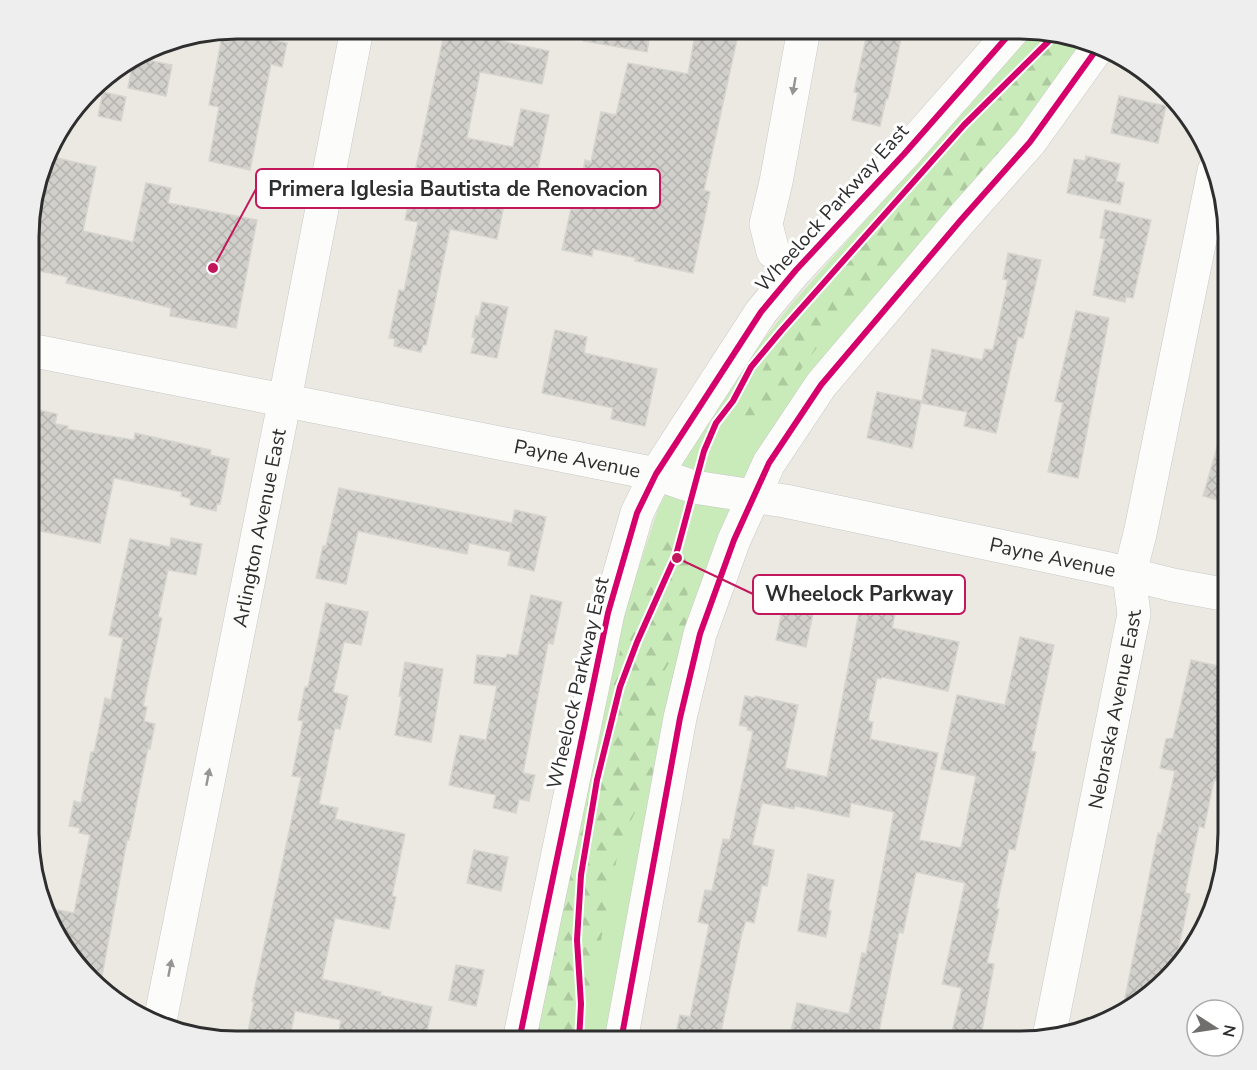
<svg xmlns="http://www.w3.org/2000/svg" width="1257" height="1070" font-family="'Nunito Sans',sans-serif">
<style>
.green{fill:#c9ebb9}
.forest{fill:url(#forest-firs)}
.building{fill:url(#building-cross-hatch);stroke:#d7d5cf;stroke-width:1.5}
.lines{fill:none;stroke-linecap:round;stroke-linejoin:round}
.street-casing{stroke:#c9c8c8;stroke-width:34}
.secondary-casing{stroke:#c9c8c8;stroke-width:34}
.street{stroke:#fcfcfb;stroke-width:33}
.secondary{stroke:#fcfcfb;stroke-width:33}
.cycleway-casing{stroke:#fff;stroke-width:10}
.cycleway{stroke:#d6006c;stroke-width:6}
.oneway{fill:#959594}
.labels{text-anchor:middle;dominant-baseline:central;stroke-width:6;stroke-linejoin:round;paint-order:stroke}
.street-label{font-size:20px;fill:#2e2e2e;stroke:#fff}
.rim{fill:none;stroke:#2e2e2e;stroke-width:3}
.leader{fill:none;stroke:#c2185b;stroke-width:2}
.callout-dot{fill:#c2185b;stroke:#fff;stroke-width:2}
.callout{fill:#fff;stroke:#c2185b;stroke-width:2}
.callout-label{font-size:21px;text-anchor:middle;font-weight:bold;fill:#2e2e2e}
</style>
<defs>
<pattern id="forest-firs" width="22" height="20" patternUnits="userSpaceOnUse" patternTransform="scale(1.5)"><rect width="22" height="20" fill="#c9ebb9"/><path d="M5 1l3.5 6h-7zM16 11l3.5 6h-7z" fill="#adca9f"/></pattern>
<pattern id="building-cross-hatch" width="8" height="8" patternUnits="userSpaceOnUse" patternTransform="scale(1.5)"><rect width="8" height="8" fill="#d2d0cb"/><path d="M0 0l8 8M0 8l8-8" fill="none" stroke="#b5b3af"/></pattern>
</defs>
<rect width="100%" height="100%" fill="#ece9e3"/>
<path class="green" d="M1031,29l55,14 -322,406 -159,592h-73l85,-407 41,-125 38,-74 39,-59 55,-70 168,-191z"/>
<path class="forest" d="M1054,35l19,4 -24,54 -146,178 -76,63 -60,81 -26,1 37,-78 58,-42 17,-51 49,-50 46,-32 69,-88z
M666,540l22,5 -1,87 -32,55 4,79 -39,76 -30,155 -16,44h-38l6,-48 67,-281 14,-78 20,-65z"/>
<path class="building" d="M237,28l43,1 -3,12 10,2 -5,24 -11,-3 -21,106 -41,-9 10,-54 -10,-2 14,-74z
M445,29h58l-2,12 48,10 -7,33 -62,-12 -13,66 46,9 8,-38 28,6 -11,53 44,9 3,-17 6,2 10,-50 15,3 12,-52 60,11 8,-45 42,6 -34,155 6,2 -17,81 -58,-12 1,-3 -43,-9 -1,7 -30,-6 10,-46 -65,-14 -10,49 -47,-10 -24,116h-3l-2,7 -27,-6 1,-7 -6,-1 10,-48 5,1 14,-69 -13,-2z
M585,29h66l-4,23 -64,-11z
M868,29h35l-15,70h-2l-6,27 -28,-6 6,-27 -4,-1z
M138,58l34,7 -6,31 -38,-8 5,-27z
M103,92l23,5 -5,24 -23,-5z
M1119,96l47,10 -8,37 -47,-10z
M49,156l47,11 -13,64 50,11 13,-59 25,5 -3,15 89,17 -21,108 -66,-12 1,-8 -105,-25 2,-6 -38,-8v-59z
M1086,156l34,8 -4,17 8,2 -4,21 -53,-11 7,-34 11,2z
M1105,210l46,10 -18,78 -7,-1 -1,5 -32,-7 12,-56 -5,-1z
M1008,253l33,7 -18,78 -5,-1 -22,96 -32,-7 3,-14 -46,-9 -9,45 -45,-10 10,-46 45,9 10,-52 50,11 3,-11 8,1 15,-70 -5,-1z
M482,302l26,5 -11,51 -26,-5 4,-15 -3,-1 4,-21 3,1z
M1076,311l33,7 -31,160 -30,-6 15,-69 -8,-2z
M555,330l32,7 -3,16 73,16 -12,57 -34,-7 2,-11 -71,-15z
M34,409l23,5 -2,10 13,2 -1,3 67,11 1,-7 76,17 -1,5 19,4 -9,45h-3l-1,7 -26,-6 1,-6 -10,-3 1,-4 -68,-14 -14,65 -70,-14v-99z
M1222,430l6,1v72l-25,-7z
M339,488l173,35 3,-13 31,7 -12,54 -26,-6 3,-13 -42,-9 -2,11 -109,-23 -12,53 -30,-6 7,-32h3z
M171,538l31,6 -6,31 -28,-5 -10,47 4,1 -19,88 4,1 -3,14 11,3 -5,25 -2,-1 -19,92h-2l-27,147 -11,-7 -44,-67 -2,-6 31,6 16,-78 -11,-2 1,-5 -11,-2 5,-25 7,2 10,-51h3l11,-54 6,2 12,-62 -14,-3 21,-96 40,8z
M531,595l31,7 -9,42 -5,-1 -25,130 12,2 -6,26 -10,-2 -3,14 -23,-5 3,-13 -47,-10 11,-50 26,5 11,-54 -23,-3 3,-28 29,3 1,-4 11,2z
M785,597l30,7 -9,43 -30,-7z
M861,602l35,7 -4,19 67,14 -11,49 -66,-14 -1,2 -4,-1 -9,43 5,1 -3,17 68,14 -19,87 42,8 15,-72 -35,-7 16,-74 48,10 15,-68 34,8 -23,106 5,1 -21,98 -6,-1 -13,60h3l-12,54 7,1 -14,77h-30l12,-53 -20,-4 23,-101 -49,-11 -13,61 -4,-1 -22,109h-88l8,-38 52,11 13,-61 4,1 28,-142 -43,-9 -2,14 -54,-11 -1,3 -32,-6 -10,42 22,5 -7,36 -5,-1 -8,38 -8,-2 -4,12 -23,108h-45l6,-26 10,2 19,-91 -1,-2 -10,-2 7,-32 7,1 11,-52 7,1 23,-109 -6,-1 1,-3 -9,-2 6,-29 9,2 1,-2 43,9 -13,63 42,9z
M326,603l42,9 -7,33 -17,-3 -11,50 15,4 -8,33 -5,-1 -16,76 19,4 -3,11 70,15 -13,62 4,1 -7,32 -54,-11 -13,61 59,13 -1,3 52,12 -7,34h-88l4,-21 -46,-9 -6,30h-43l8,-39 -2,-1 49,-224 -9,-1 11,-55 -5,-1 7,-33h3z
M1191,660l37,8v116l-14,-4 -10,48 -5,-2 -14,67 5,1 -16,76 -7,11 -45,32 36,-180 3,1 14,-63 -15,-3 6,-29 7,-1z
M405,662l38,7 -12,73 -36,-7 7,-39h-3z
M474,850l34,7 -7,34 -34,-8z
M808,874l26,6 -6,30 3,1 -5,26 -28,-6z
M456,965l28,5 -8,36 -27,-6z"/>
<g class="lines">
<g class="street-casing">
<g id="street">
<path d="M796,270l-23,-18 -7,-28 10,-42 28,-153"/>
<path id="s1" d="M159,1026l126,-627"/>
<path id="s2" d="M1049,1037l85,-423 -5,-38 11,-42 74,-363"/>
</g>
</g>
<g class="secondary-casing">
<g id="secondary">
<path id="s3" d="M30,350l626,124 38,13 91,14 324,68 64,16 55,10"/>
<path d="M285,399l72,-370"/>
<path d="M519,1041l89,-428 29,-100 19,-39 105,-162 35,-42 108,-116 110,-125"/>
<path d="M621,1041l59,-323 20,-84 34,-94 35,-77 52,-78 139,-164 70,-79 69,-96"/>
</g>
</g>
<use href="#street" class="street"/>
<use href="#secondary" class="secondary"/>
<g class="cycleway-casing">
<path id="cycleway" d="M519,1041l89,-428 29,-100 19,-39 105,-162 35,-42 108,-116 110,-125
M579,1041l2,-37 -4,-64 4,-65 16,-95 23,-93 17,-45 39,-87 28,-104 12,-28 17,-22 18,-34 30,-36 183,-206 91,-90
M621,1041l59,-323 20,-84 34,-94 35,-77 52,-78 139,-164 70,-79 69,-96"/>
</g>
<use href="#cycleway" class="cycleway"/>
</g>
<defs><path id="oneway-solid" d="M-6-.8H1V-3.2L6.5 0L1 3.2V.8H-6Z" transform="scale(1.5)"/></defs>
<g class="oneway">
<use href="#oneway-solid" transform="translate(794 86) rotate(100)"/>
<use href="#oneway-solid" transform="translate(208 777) rotate(-79)"/>
<use href="#oneway-solid" transform="translate(170 968) rotate(-79)"/>
</g>
<g class="labels">
<g class="street-label">
<text transform="translate(832 208) rotate(-48)">Wheelock Parkway East</text>
<text stroke="none"><textPath href="#s3" startOffset="558">Payne Avenue</textPath></text>
<text stroke="none"><textPath href="#s1" startOffset="508">Arlington Avenue East</textPath></text>
<text stroke="none"><textPath href="#s3" startOffset="1044">Payne Avenue</textPath></text>
<text transform="translate(578 683) rotate(-77)">Wheelock Parkway East</text>
<text stroke="none"><textPath href="#s2" startOffset="334">Nebraska Avenue East</textPath></text>
</g>
</g>
<path d="M0 0H1257V1070H0ZM237 39H1020A198 198 0 0 1 1218 237V833A198 198 0 0 1 1020 1031H237A198 198 0 0 1 39 833V237A198 198 0 0 1 237 39Z" fill="#eee" fill-rule="evenodd"/>
<path class="rim" d="M237 39H1020A198 198 0 0 1 1218 237V833A198 198 0 0 1 1020 1031H237A198 198 0 0 1 39 833V237A198 198 0 0 1 237 39Z"/>
<path class="leader" d="M213 268L256 189M677 558L753 594"/>
<g class="callout-dot">
<circle cx="213" cy="268" r="6"/>
<circle cx="677" cy="558" r="6"/>
</g>
<g class="callout">
<rect x="256" y="169" width="404" height="39" rx="6"/>
<rect x="753" y="575" width="212" height="39" rx="6"/>
</g>
<g class="callout-label">
<text x="458" y="196">Primera Iglesia Bautista de Renovacion</text>
<text x="859" y="601">Wheelock Parkway</text>
</g>
<g transform="translate(1215 1028) rotate(102)"><circle r="28" fill="#ffffff" stroke="#ababab" stroke-width="1.5"/>
<path d="M0-4.5L10 22L0 15L-10 22Z" fill="#706f6d"/>
<text y="-9" font-size="16" font-weight="bold" text-anchor="middle" fill="#2e2e2e">N</text>
</g>
</svg>
